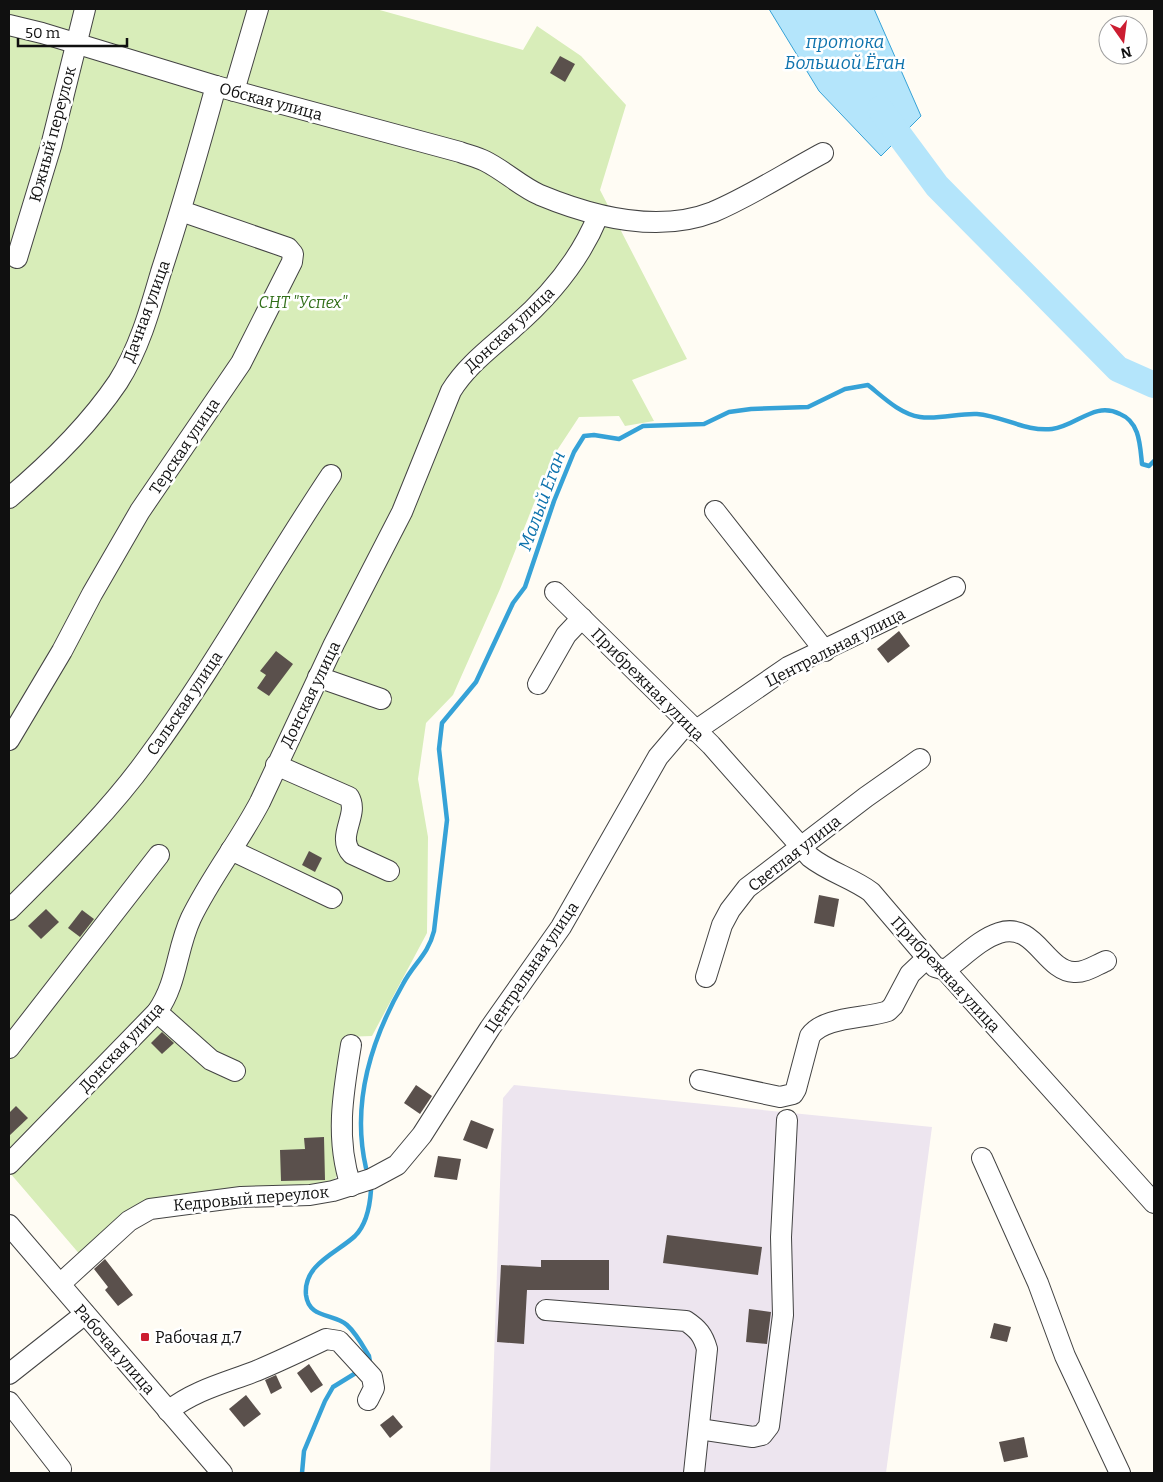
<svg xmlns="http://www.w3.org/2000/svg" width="1163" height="1482" viewBox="0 0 1163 1482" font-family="Bitter,serif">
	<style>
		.industrial { fill: #ede5ef }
		.green { fill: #d8edb9 }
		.water { fill: #b4e5fb; stroke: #36a2d7 }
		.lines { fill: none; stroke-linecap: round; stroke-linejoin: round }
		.stream { stroke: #36a2d7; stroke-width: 4.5 }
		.river { stroke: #b4e5fb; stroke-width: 26 }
		.building { fill: #5a504c }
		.minor-casing { stroke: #434343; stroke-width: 22 }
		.minor { stroke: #fff; stroke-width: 20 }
		.poi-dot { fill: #cc1d31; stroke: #fff; stroke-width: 2 }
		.labels { text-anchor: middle; stroke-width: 5; stroke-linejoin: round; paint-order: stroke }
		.street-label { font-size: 16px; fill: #101010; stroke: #fff }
		.park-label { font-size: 16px; font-style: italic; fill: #326f1a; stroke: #fff }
		.poi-label { font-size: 16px; fill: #101010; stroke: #fff; text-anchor: start }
		.water-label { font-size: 18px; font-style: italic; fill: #0f73ad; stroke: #fff }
	</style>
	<rect width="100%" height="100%" fill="#fffcf4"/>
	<!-- industrial -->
	<polygon class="industrial" points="514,1085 932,1127 886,1473 490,1473 503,1098"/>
	<!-- green -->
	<polygon class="green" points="9,9 376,9 523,50 537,26 581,56 626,105 600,190 687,359 632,380 654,421 625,426 619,416 579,417 552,458 500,589 453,695 426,723 418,779 428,837 427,933 372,1036 343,1037 334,1093 337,1176 328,1187 143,1203 82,1257 10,1173 9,1163"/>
	<!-- water -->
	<polygon class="water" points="769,9 874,9 921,116 881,156 819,91"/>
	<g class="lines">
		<!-- stream -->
		<g class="stream">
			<path d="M366 1168C351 1103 371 1040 403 984 414 963 428 955 434 931L447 820 439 749 442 723 476 682 513 603 525 587 554 501 574 452 584 436 594 435 619 439 643 426 704 424 729 412 751 409 808 407 845 389 868 385C883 397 900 414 920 417 938 420 959 413 977 414 1003 416 1026 432 1052 429 1077 426 1094 401 1120 414 1140 422 1140 446 1142 464L1149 466 1154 461"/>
			<path d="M370 1362 369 1356C363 1346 356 1333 347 1325 333 1313 309 1319 306 1295 303 1264 337 1253 355 1236 367 1224 370 1205 371 1190"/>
			<polyline points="302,1473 304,1451 325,1401 333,1387 359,1371"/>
		</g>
		<!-- river -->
		<polyline class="river" points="880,109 937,186 1118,369 1154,385"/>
	</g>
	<!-- building -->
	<g class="building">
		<polygon points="560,56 575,64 565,82 550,73"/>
		<polygon points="899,631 910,646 888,663 877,649"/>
		<polygon points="276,651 293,664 269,696 257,688 266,675 260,671"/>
		<polygon points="309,851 322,858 315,872 302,865"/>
		<polygon points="819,895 839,899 834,927 814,923"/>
		<polygon points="46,909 59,922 41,939 28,926"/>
		<polygon points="82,910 94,919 80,937 68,928"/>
		<polygon points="162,1032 174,1043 162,1054 151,1043"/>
		<polygon points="416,1085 432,1096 420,1114 404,1103"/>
		<polygon points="16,1106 28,1118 9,1136 9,1113"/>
		<polygon points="471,1120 494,1129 487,1149 463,1140"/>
		<polygon points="324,1137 325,1180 281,1181 280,1150 305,1149 304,1138"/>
		<polygon points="438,1156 461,1159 457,1180 434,1177"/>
		<polygon points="667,1235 762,1247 758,1275 663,1263"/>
		<polygon points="105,1259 133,1295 118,1306 105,1290 108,1287 94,1269"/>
		<polygon points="541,1260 609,1260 609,1290 527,1290 524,1344 497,1342 501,1265 541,1267"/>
		<polygon points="749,1309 771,1312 767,1344 746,1342"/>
		<polygon points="994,1323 1011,1327 1007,1342 990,1338"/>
		<polygon points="309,1364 323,1385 311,1393 297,1373"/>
		<polygon points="276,1375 282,1388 271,1394 265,1380"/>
		<polygon points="246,1395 261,1414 244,1427 229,1409"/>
		<polygon points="393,1415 403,1427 390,1438 380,1425"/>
		<polygon points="1024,1437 1028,1457 1004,1462 999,1442"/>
	</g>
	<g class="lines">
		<defs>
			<g id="minor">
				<path d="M9 25 42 33 216 86 460 152C468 155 477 157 485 161 505 171 520 186 540 195 593 217 657 234 713 212 751 196 787 172 823 153"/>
				<polyline points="234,91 258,9"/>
				<polyline points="17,258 51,146 85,9"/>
				<path d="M9 498C48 465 89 425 118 382 139 349 150 310 161 272 181 211 199 148 216 86"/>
				<polyline points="715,511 825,651"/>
				<path d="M555 592 711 745 810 857C829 872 852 878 871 892L935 967 945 970 1154 1203"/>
				<polyline points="318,677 381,699"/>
				<polyline points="538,684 566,635 582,618"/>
				<polyline points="695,731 788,667 955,587"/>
				<polyline points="9,740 62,651 92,594 140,511 241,363 292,262 293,254 288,248 181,211"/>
				<path d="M276 765 349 797C360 815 335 836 352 854L389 871"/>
				<polyline points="231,850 332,898"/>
				<path d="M9 910C57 862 107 814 147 759 214 668 268 569 331 475"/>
				<path d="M945 970C962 958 980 939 999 933 1035 921 1045 971 1074 972 1085 973 1096 965 1106 961"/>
				<polyline points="706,977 722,925 730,910 747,888 866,797 920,759"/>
				<polyline points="157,1012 211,1060 235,1071"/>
				<polyline points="9,1048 159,855"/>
				<path d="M700 1080 780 1097 793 1094 796 1089 810 1036C824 1016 866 1019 888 1011L893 1006 910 974 927 958"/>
				<polyline points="982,1158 1038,1283 1065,1356 1120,1473"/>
				<path d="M9 1164 157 1012C178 982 176 950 191 918 211 877 239 842 260 802L334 644 402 512 451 391C467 365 491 348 513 328 550 296 580 260 598 216"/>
				<path d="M351 1186C335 1139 343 1093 351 1045"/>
				<polyline points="9,1225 222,1473"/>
				<polyline points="60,1284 129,1221 150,1209 241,1197 310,1195 333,1191 371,1179 397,1165 422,1135 490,1028 561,927 658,757 687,723"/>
				<path d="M546 1310 686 1321C698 1329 703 1335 707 1349L694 1473"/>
				<polyline points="9,1374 85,1314"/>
				<polyline points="9,1402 61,1469 60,1473"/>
				<path d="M168 1411C195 1390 225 1383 256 1371 280 1361 303 1350 326 1339L339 1341 372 1377 374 1388 368 1400"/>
				<polyline points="699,1429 753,1437 762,1435 769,1426 783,1315 781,1237 787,1120"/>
			</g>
		</defs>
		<!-- minor casing -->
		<use href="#minor" class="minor-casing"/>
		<!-- minor -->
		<use href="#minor" class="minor"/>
	</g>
	<!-- markers -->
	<rect class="poi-dot" x="140" y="1332" width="10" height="10" rx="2.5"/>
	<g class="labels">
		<!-- street labels -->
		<g class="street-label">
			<text transform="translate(271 101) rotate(15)" y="6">Обская улица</text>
			<text transform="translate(52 134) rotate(-75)" y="6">Южный переулок</text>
			<text transform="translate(146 311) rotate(-70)" y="6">Дачная улица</text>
			<text transform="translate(509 329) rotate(-43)" y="6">Донская улица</text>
			<text transform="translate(184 446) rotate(-56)" y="6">Терская улица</text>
			<text transform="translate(835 647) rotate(-27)" y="6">Центральная улица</text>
			<text transform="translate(648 684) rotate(45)" y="6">Прибрежная улица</text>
			<text transform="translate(310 694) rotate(-64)" y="6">Донская улица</text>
			<text transform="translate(184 703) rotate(-56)" y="6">Сальская улица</text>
			<text transform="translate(794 853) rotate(-38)" y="6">Светлая улица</text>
			<text transform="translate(531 967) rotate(-56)" y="6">Центральная улица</text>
			<text transform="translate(946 974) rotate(47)" y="6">Прибрежная улица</text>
			<text transform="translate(121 1047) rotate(-47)" y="6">Донская улица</text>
			<text transform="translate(251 1198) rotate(-5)" y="6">Кедровый переулок</text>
			<text transform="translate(115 1349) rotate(49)" y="6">Рабочая улица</text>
		</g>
		<!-- park labels -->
		<g class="park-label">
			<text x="303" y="308">СНТ "Успех"</text>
		</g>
		<!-- poi labels -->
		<g class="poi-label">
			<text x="155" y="1343">Рабочая д.7</text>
		</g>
		<!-- water labels -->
		<g class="water-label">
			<text x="845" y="48">протока<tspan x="845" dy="21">Большой Ёган</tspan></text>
			<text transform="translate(542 501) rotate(-70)" y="6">Малый Еган</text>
		</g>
	</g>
	<!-- border -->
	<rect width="1163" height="1482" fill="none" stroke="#101010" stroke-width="20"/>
	<!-- north arrow -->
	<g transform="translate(1123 40) rotate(166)"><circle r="24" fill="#ffffff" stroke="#9f9f9f"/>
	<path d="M0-4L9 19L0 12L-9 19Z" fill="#cc1d31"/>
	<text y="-8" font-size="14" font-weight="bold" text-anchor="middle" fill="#101010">N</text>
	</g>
	<!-- scale -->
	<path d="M18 38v8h109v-8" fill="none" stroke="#101010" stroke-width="2.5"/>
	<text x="25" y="38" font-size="15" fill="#101010" stroke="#ffffff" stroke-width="4" paint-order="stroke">50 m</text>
</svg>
